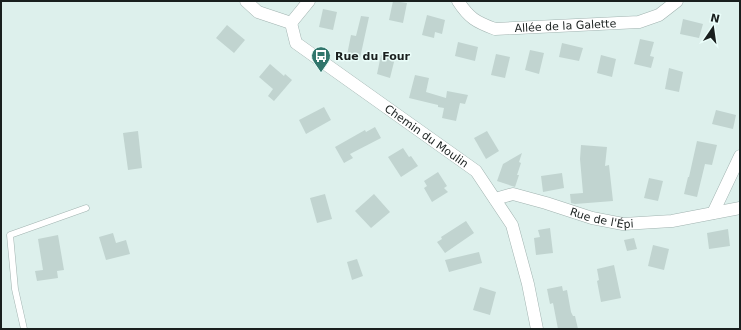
<svg xmlns="http://www.w3.org/2000/svg" width="741" height="330" viewBox="0 0 741 330" font-family="'DejaVu Sans',sans-serif">
	<style>
		.building { fill: #c1d4d0 }
		.lines { fill: none; stroke-linecap: round; stroke-linejoin: round }
		.lane-casing { stroke: #a1b3b0; stroke-width: 7 }
		.street-casing { stroke: #a1b3b0; stroke-width: 13 }
		.lane { stroke: #fff; stroke-width: 6 }
		.street { stroke: #fff; stroke-width: 12 }
		.labels { text-anchor: middle; stroke-width: 3; stroke-linejoin: round; paint-order: stroke }
		.street-label { font-size: 11px; fill: #191f1e; stroke: #eafdf9 }
		.poi-label { font-size: 11px; font-weight: bold; fill: #191f1e; stroke: #eafdf9; text-anchor: start }
	</style>
	<rect width="100%" height="100%" fill="#ddf0ec"/>
	<!-- building -->
	<g class="building">
		<polygon points="393,1 407,3 403,23 389,20"/>
		<polygon points="323,9 337,12 333,30 319,27"/>
		<polygon points="427,15 445,20 442,34 435,32 434,38 422,35"/>
		<polygon points="361,16 369,17 360,58 347,55 351,35 356,36"/>
		<polygon points="683,19 703,24 699,38 680,34"/>
		<polygon points="227,25 245,40 234,53 216,38"/>
		<polygon points="640,39 654,42 650,56 654,57 651,68 634,64"/>
		<polygon points="458,42 478,47 475,61 455,56"/>
		<polygon points="562,43 583,48 579,61 559,57"/>
		<polygon points="530,50 544,53 539,74 525,70"/>
		<polygon points="496,54 510,57 505,78 491,75"/>
		<polygon points="381,55 395,58 390,78 377,74"/>
		<polygon points="601,55 616,59 612,77 597,73"/>
		<polygon points="270,64 284,76 285,74 292,80 274,101 268,96 273,89 259,77"/>
		<polygon points="669,68 683,72 679,92 665,89"/>
		<polygon points="415,75 429,78 426,92 446,98 447,91 468,95 465,104 460,103 456,121 442,118 444,108 438,107 438,105 409,98"/>
		<polygon points="324,107 331,120 306,134 299,120"/>
		<polygon points="716,110 736,115 733,129 712,124"/>
		<polygon points="375,127 381,138 350,154 353,158 344,163 335,147 365,130 366,132"/>
		<polygon points="138,131 142,168 128,170 123,133"/>
		<polygon points="487,131 499,151 486,159 474,138"/>
		<polygon points="697,141 717,145 712,165 705,164 697,197 684,194 688,177 689,177"/>
		<polygon points="581,145 607,147 605,166 609,165 613,201 575,204 571,203 570,194 583,193 580,159"/>
		<polygon points="403,148 409,157 411,156 418,166 401,177 388,157"/>
		<polygon points="522,153 519,162 521,163 517,175 519,175 515,187 497,181 503,164"/>
		<polygon points="438,172 447,186 444,188 448,192 432,202 424,188 427,186 424,181"/>
		<polygon points="562,173 564,188 543,192 541,176"/>
		<polygon points="649,178 663,181 658,201 644,198"/>
		<polygon points="325,194 332,219 317,223 310,198"/>
		<polygon points="374,194 390,212 371,228 355,211"/>
		<polygon points="466,221 474,233 445,253 437,242 442,239 441,237"/>
		<polygon points="550,228 553,253 536,255 534,238 540,237 538,230"/>
		<polygon points="728,229 730,246 709,249 707,233"/>
		<polygon points="113,233 116,243 126,240 130,254 106,260 99,237"/>
		<polygon points="58,235 64,270 57,271 58,278 37,281 35,271 43,270 38,239"/>
		<polygon points="634,238 637,249 627,251 624,240"/>
		<polygon points="653,245 669,249 664,270 648,266"/>
		<polygon points="479,252 482,263 449,272 445,260"/>
		<polygon points="357,259 363,276 352,280 347,262"/>
		<polygon points="614,265 621,298 601,302 597,281 599,280 597,269"/>
		<polygon points="562,286 563,291 567,290 571,312 573,316 575,316 578,329 558,329 553,303 550,304 547,289"/>
		<polygon points="480,287 496,292 490,315 473,310"/>
	</g>
	<g class="lines">
		<defs>
			<polyline id="lane" points="24,329 15,289 10,235 86,208"/>
			<g id="street">
				<polyline points="246,1 258,12 291,23"/>
				<path id="s1" d="M458 1C469 18 476 22 495 29L639 22 659 15 677 1"/>
				<path id="s2" d="M291 23 296 43 476 171 512 225 528 284 537 329"/>
				<polyline points="291,23 309,1"/>
				<path id="s3" d="M495 199 513 194 546 203 592 218 623 224 672 221 740 208"/>
				<polyline points="713,213 740,156"/>
			</g>
		</defs>
		<!-- lane casing -->
		<use href="#lane" class="lane-casing"/>
		<!-- street casing -->
		<use href="#street" class="street-casing"/>
		<!-- lane -->
		<use href="#lane" class="lane"/>
		<!-- street -->
		<use href="#street" class="street"/>
	</g>
	<!-- icons -->
	<defs>
		<symbol id="bus-pin" viewBox="-11 -11 22 30"><path d="M0 17L-7.5 6A9.5 9.5 0 1 1 7.5 6Z" fill="#31766c" stroke="#eafdf9"/><path d="M-5-6H5V4H4V6H2V4H-2V6H-4V4H-5ZM-3.5-4V0h7V-4ZM-3.5 1.2v1.5H-2V1.2ZM2 1.2v1.5H3.5V1.2Z" fill="#fff"/></symbol>
	</defs>
	<g fill-rule="evenodd">
		<use href="#bus-pin" x="310" y="45" width="22" height="30"/>
	</g>
	<g class="labels">
		<!-- street labels -->
		<g class="street-label">
			<text dy="4" stroke="none"><textPath href="#s1" startOffset="118">Allée de la Galette</textPath></text>
			<text dy="4" stroke="none"><textPath href="#s2" startOffset="181">Chemin du Moulin</textPath></text>
			<text dy="4" stroke="none"><textPath href="#s3" startOffset="111">Rue de l'Épi</textPath></text>
		</g>
		<!-- poi labels -->
		<g class="poi-label">
			<text x="335" y="60">Rue du Four</text>
		</g>
	</g>
	<!-- border -->
	<rect width="741" height="330" fill="none" stroke="#191f1e" stroke-width="4"/>
	<!-- north arrow -->
	<g transform="translate(713 28) rotate(13)" stroke="#eafdf9" stroke-width="3" paint-order="stroke">
	<path d="M0-3L7 15L0 10L-7 15Z" fill="#191f1e"/>
	<text y="-6" font-size="11" font-weight="bold" text-anchor="middle" fill="#191f1e">N</text>
	</g>
</svg>
